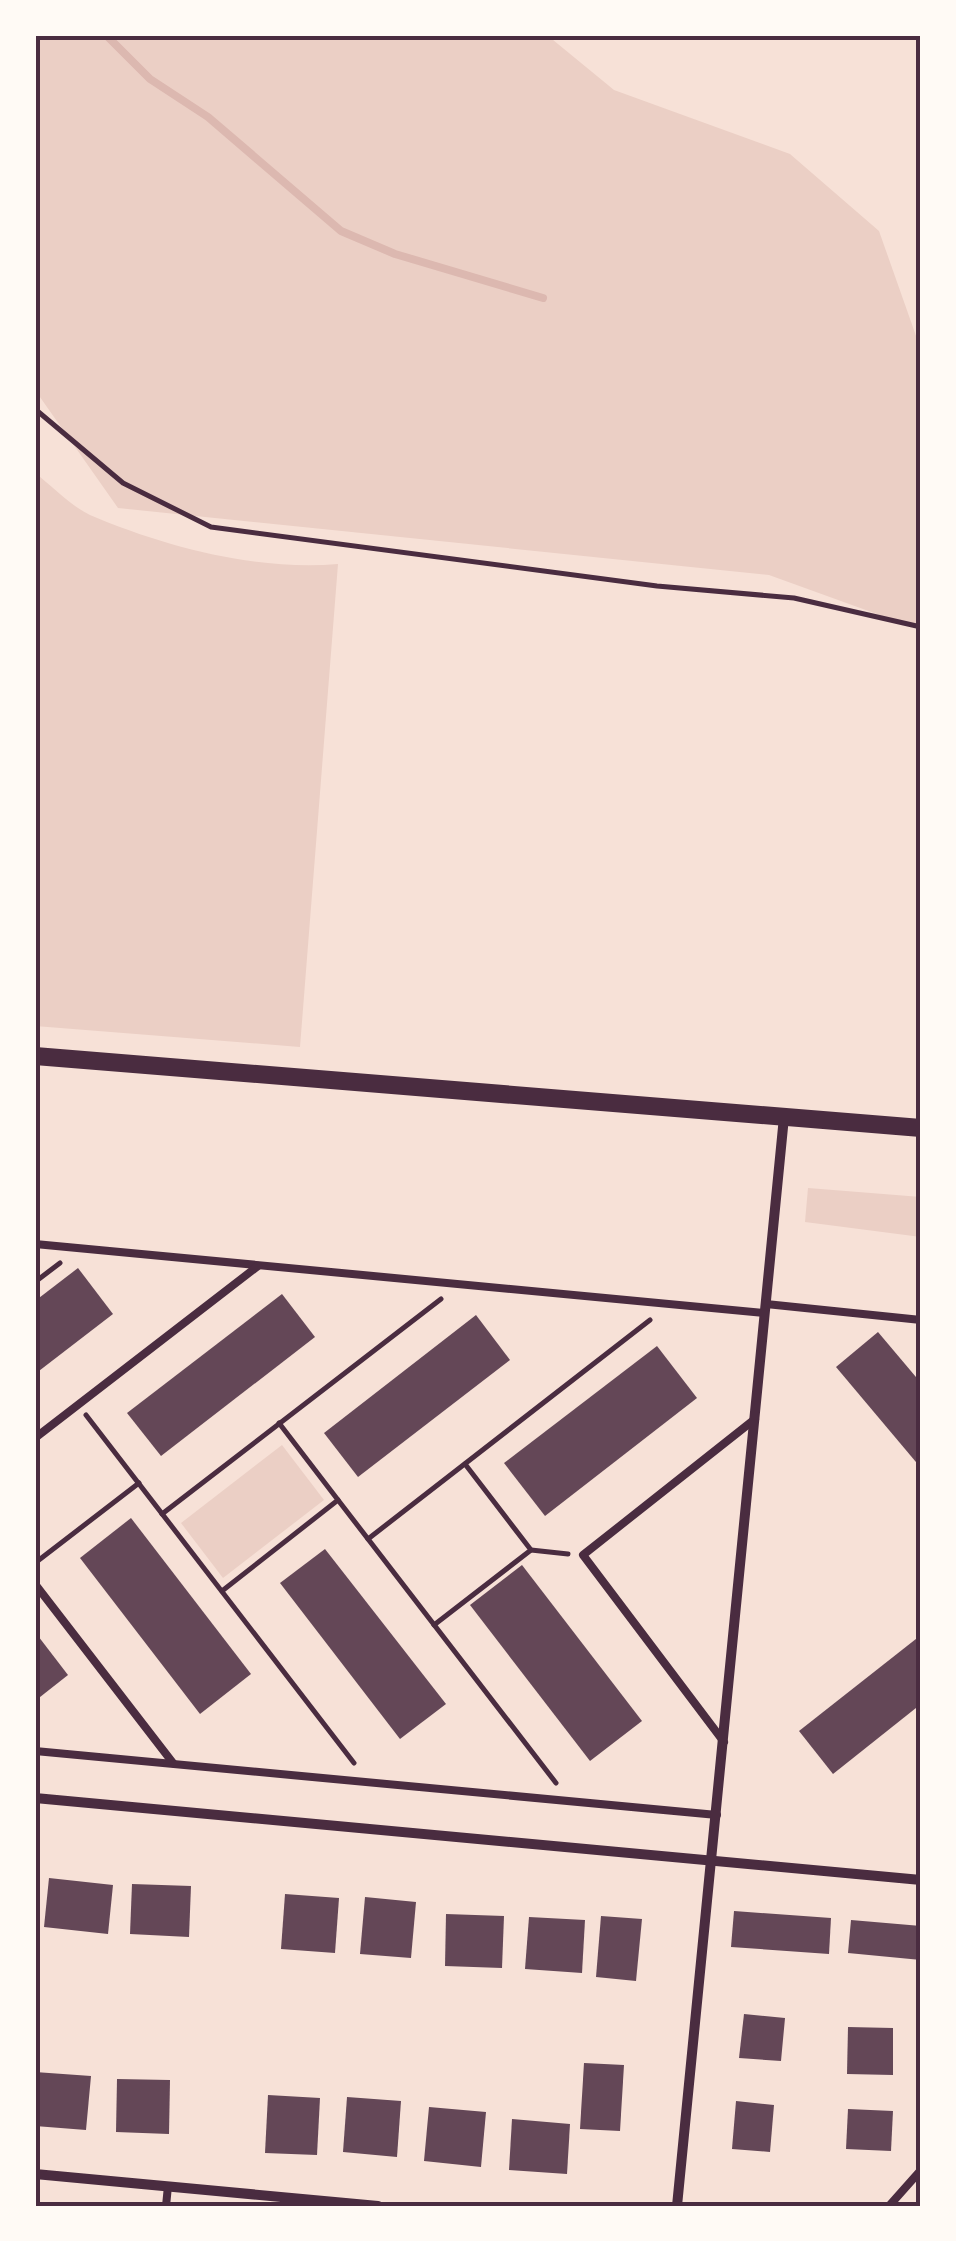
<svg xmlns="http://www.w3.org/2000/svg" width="956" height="2241" viewBox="0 0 956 2241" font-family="'IBM Plex Serif',serif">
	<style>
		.green { fill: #ebcfc5 }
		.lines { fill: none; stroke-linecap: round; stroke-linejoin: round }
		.stream { stroke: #dcb8b0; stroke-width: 8 }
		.building { fill: #644757 }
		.path { stroke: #4a2c40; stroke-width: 5 }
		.service { stroke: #4a2c40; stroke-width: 8 }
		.minor { stroke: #4a2c40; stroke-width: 10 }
		.tertiary { stroke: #4a2c40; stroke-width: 18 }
		.neatline { fill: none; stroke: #4a2c40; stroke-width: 4 }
	</style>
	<rect width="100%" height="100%" fill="#f7e1d7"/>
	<!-- green -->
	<g class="green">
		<polygon points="35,35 547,35 614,90 790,154 879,231 921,350 921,630 769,575 118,508 35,390"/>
		<path d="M35 473C52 486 71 506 90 515 165 547 257 571 338 564L300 1047 35 1026Z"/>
		<polygon points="808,1188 921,1197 921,1237 805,1222"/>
		<polygon points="282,1445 324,1500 223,1578 181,1523"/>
	</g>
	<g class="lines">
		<!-- stream -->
		<polyline class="stream" points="106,35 150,79 208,117 341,231 395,254 543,298"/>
	</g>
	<!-- building -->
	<g class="building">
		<polygon points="78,1268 113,1314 35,1374 35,1301"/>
		<polygon points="282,1294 315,1337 161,1456 127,1413"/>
		<polygon points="476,1315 510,1360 358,1477 324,1433"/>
		<polygon points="878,1332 921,1383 921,1468 836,1367"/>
		<polygon points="657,1346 697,1398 545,1516 504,1463"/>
		<polygon points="131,1518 251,1674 200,1714 80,1558"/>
		<polygon points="325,1549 446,1704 400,1739 280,1583"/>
		<polygon points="522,1565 642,1721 590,1761 470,1605"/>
		<polygon points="35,1632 68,1675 35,1701"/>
		<polygon points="921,1635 921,1704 833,1774 799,1731"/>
		<polygon points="49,1878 113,1885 108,1934 44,1927"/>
		<polygon points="132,1884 191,1886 189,1937 130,1934"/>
		<polygon points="285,1894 339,1898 335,1953 281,1949"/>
		<polygon points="365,1897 416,1902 411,1958 360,1954"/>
		<polygon points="734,1911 831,1918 829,1954 731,1947"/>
		<polygon points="446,1914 504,1916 502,1968 445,1966"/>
		<polygon points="601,1916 642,1919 636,1981 596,1977"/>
		<polygon points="529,1917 585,1920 582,1973 525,1969"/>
		<polygon points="851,1920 921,1926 921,1960 848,1953"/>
		<polygon points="744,2014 785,2018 781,2061 739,2058"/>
		<polygon points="848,2027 893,2028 893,2075 847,2074"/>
		<polygon points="584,2063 624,2065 620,2131 580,2129"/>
		<polygon points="35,2072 91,2076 86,2130 35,2126"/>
		<polygon points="117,2079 170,2080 169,2134 116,2132"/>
		<polygon points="268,2095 320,2098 317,2155 265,2153"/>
		<polygon points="347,2097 401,2101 397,2157 343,2152"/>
		<polygon points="736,2101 774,2105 770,2152 732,2149"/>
		<polygon points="429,2107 486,2112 481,2167 424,2161"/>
		<polygon points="848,2109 893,2111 891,2151 846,2149"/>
		<polygon points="512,2119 570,2124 567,2174 509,2170"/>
	</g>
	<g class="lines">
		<!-- path -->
		<g class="path">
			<polyline points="35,409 123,483 211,527 657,586 794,598 921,627"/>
			<polyline points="35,1282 60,1263"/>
			<polyline points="86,1415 354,1763"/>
			<polyline points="338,1500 556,1783"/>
			<polyline points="162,1514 441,1299"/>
			<polyline points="368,1539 650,1320"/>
			<polyline points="531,1550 568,1554"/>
			<polyline points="35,1563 139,1483"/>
			<polyline points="222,1591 338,1500 279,1423"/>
			<polyline points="434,1625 531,1550 465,1464"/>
		</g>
		<!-- service -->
		<g class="service">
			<polyline points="35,1244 765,1313"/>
			<polyline points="766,1304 921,1320"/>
			<polyline points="35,1438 258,1266"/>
			<polyline points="35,1584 173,1763"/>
			<polyline points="724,1742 583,1555 755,1419"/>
			<polyline points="35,1751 717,1815"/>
			<polyline points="166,2206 168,2186"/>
			<polyline points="889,2206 921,2170"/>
		</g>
		<!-- minor -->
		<g class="minor">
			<polyline points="35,1798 921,1880"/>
			<polyline points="35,2174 378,2206"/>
			<polyline points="677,2206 784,1117"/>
		</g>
		<!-- tertiary -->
		<polyline class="tertiary" points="35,1056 921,1128"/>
	</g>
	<!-- border -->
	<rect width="956" height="2241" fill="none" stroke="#fffaf5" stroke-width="75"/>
	<rect x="38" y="38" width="880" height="2166" class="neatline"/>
</svg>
